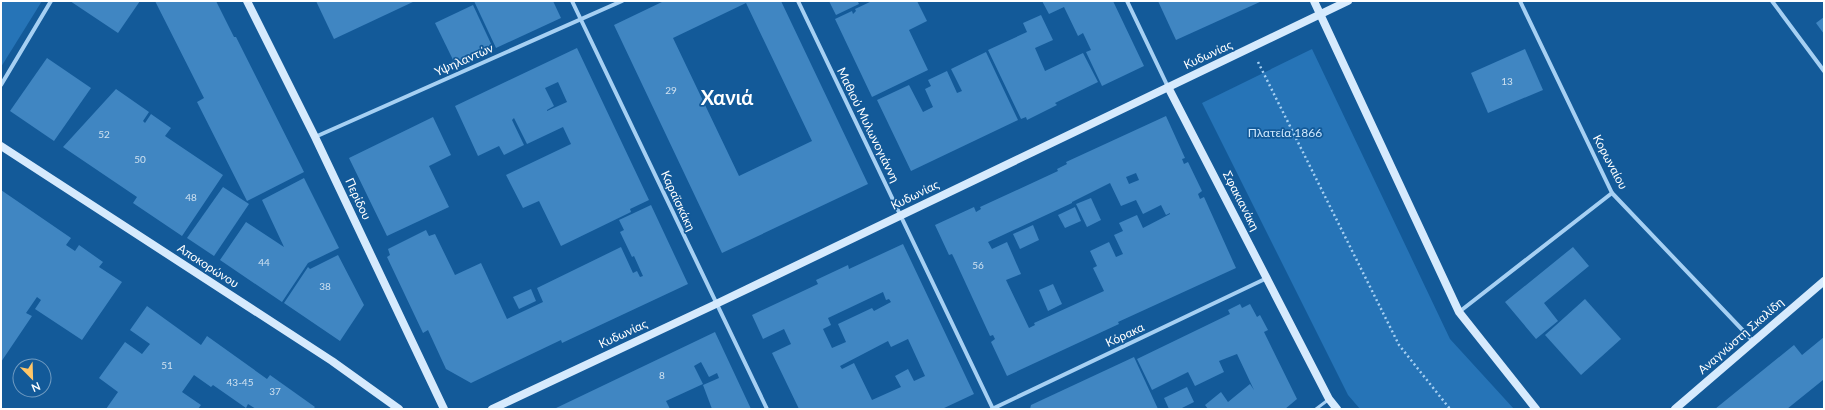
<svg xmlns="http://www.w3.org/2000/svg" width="1825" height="410" viewBox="0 0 1825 410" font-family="Lato,sans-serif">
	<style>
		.green { fill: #2674b7 }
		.building { fill: #4086c2; fill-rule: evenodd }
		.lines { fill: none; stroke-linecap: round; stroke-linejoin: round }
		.path { stroke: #a6d0f3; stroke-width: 2.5; stroke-dasharray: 2 3; stroke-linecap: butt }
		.lane { stroke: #a6d0f3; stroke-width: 3 }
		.street { stroke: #a6d0f3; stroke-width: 4 }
		.secondary { stroke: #d6eafd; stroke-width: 8 }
		.labels { text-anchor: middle; stroke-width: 3.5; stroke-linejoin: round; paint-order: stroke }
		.number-label { font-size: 10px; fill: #cfe1f0 }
		.street-label { font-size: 12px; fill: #fff; stroke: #135a99 }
		.park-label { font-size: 12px; fill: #cee8fd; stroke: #135a99 }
		.town-label { font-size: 20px; font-weight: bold; fill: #fff; stroke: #135a99 }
	</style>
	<rect width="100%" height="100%" fill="#135a99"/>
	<!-- green -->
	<g class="green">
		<polygon points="1,1 42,1 1,67"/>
		<polygon points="1312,49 1450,339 1514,409 1360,409 1348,395 1202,103"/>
	</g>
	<!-- building -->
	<g class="building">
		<polygon points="70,1 140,1 118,33"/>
		<polygon points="155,1 216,1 234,37 236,37 304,172 247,201 197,102 204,98"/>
		<polygon points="316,1 415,1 334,39"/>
		<polygon points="474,1 553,1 561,18 496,48"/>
		<path d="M664 1H781L868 184 722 253 614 25ZM746 3 812 141 739 176 673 38Z"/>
		<polygon points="829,1 860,1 858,2 859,4 836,15"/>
		<polygon points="872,1 917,1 927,21 909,30 928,70 872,97 835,19 852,11 853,14 856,11 855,9"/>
		<polygon points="1042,1 1113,1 1144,66 1102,86 1086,52 1091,50 1083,33 1078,36 1064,7 1049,14"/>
		<polygon points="1158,1 1262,1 1176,40"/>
		<polygon points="473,5 493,48 456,66 435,23"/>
		<polygon points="1041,15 1053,40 1035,48 1045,71 1083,53 1098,82 1055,103 1057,105 1027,120 1026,117 1021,119 988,50 1027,32 1023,23"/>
		<polygon points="1824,17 1824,34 1816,23"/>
		<path d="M577 48 649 200 630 209 631 212 561 246 539 201 523 208 506 175 571 144 563 127 527 144 514 118 512 120 524 145 504 155 499 146 478 156 455 106ZM558 82 567 102 547 111V110L554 106 545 88Z"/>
		<polygon points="1525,49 1543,90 1488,113 1471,73"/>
		<polygon points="986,52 1018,120 911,171 877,100 909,85 923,112 933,107 925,89 931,86 928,80 947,71 957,93 962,91 951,69"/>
		<polygon points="47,58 91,88 54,141 10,111"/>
		<polygon points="116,89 149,112 143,121 145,123 151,114 171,128 165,136 223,175 182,236 133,203 137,197 63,147"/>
		<path d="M1166 116 1185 158 1182 159 1184 164 1188 162 1202 191 1198 194 1200 199 1204 197 1236 268 1118 322 1119 324 1007 376 991 342 995 339 993 335 990 336 954 258 952 254 949 255 935 225 974 207 976 212 981 209 980 207 1058 171 1057 169 1067 164 1066 162ZM1136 173 1139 180 1129 184 1126 177ZM1110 183 1121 206 1136 200 1143 214 1161 205 1166 215 1170 213V214L1143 228 1137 215 1119 223 1123 231 1114 235 1123 254 1116 257 1109 242 1090 251 1097 266 1093 268 1104 291 1034 323 1035 325 1029 328 1006 280 1021 274 1007 242 992 249 988 242 1072 203V202Z"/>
		<polygon points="433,117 451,155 429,166 449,207 387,236 349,158"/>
		<polygon points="304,178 339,248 308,263 282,302 220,260 246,222 284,247 262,200"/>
		<polygon points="223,187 249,204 214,256 187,238"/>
		<polygon points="1,190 71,238 66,245 75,251 79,245 103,262 99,267 122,282 82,340 35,309 41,300 37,297 26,313 32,316 1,362"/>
		<polygon points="1091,198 1101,220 1087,227 1076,204"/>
		<polygon points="651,205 688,284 562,343 561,340 471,383 446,369 428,330 423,333 387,257 390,255 388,249 426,230 429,236 435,234 455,275 481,263 507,319 543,302 537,288 621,247 633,273 637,271 640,277 643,276 634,256 632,257 620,232 624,230 619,220"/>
		<polygon points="1075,207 1081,221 1065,228 1058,215"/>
		<polygon points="1033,225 1039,240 1020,249 1013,234"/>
		<path d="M903 244 974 394 942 409H799L772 353 791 344 784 329 763 339 752 315 818 284 816 280 848 265 849 269ZM883 292 886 300 889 299 891 302 874 311 872 308 838 324 846 342 832 348 823 329 831 325 828 318ZM908 339 925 376 914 381 908 369 895 376 901 387 872 400 854 363 842 369 840 366 888 341 891 347Z"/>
		<polygon points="1573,247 1589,266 1544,303 1558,321 1536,339 1505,302"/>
		<polygon points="338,255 364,305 340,341 284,303 308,267 310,269"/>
		<polygon points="1053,284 1062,304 1048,311 1039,290"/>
		<polygon points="531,289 536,301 519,309 513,297"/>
		<polygon points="1585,299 1621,339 1581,375 1545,335"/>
		<polygon points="1240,304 1242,308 1250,304 1257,317 1260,315 1268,330 1264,332 1297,399 1285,409 1208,409 1205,405 1221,392 1228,402 1250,384 1254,390 1237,354 1219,361 1224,372 1195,386 1188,372 1152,390 1137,359 1230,314 1228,310"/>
		<polygon points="147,306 201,345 207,336 267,379 270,375 315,407 313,409 256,409 248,404 246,408 213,385 211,387 194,375 182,392 201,405 198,409 106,409 118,392 99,378 125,342 142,354 150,344 130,330"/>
		<polygon points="715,332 751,409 712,409 703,385 719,378 717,373 709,377 701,362 694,366 703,384 666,401 670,409 554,409"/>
		<polygon points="1824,337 1824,381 1823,380 1787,409 1715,409 1794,345 1802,355"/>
		<polygon points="1134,357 1158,409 1030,409 1031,405"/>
		<polygon points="1187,387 1194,402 1180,409 1169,409 1164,398"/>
	</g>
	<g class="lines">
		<!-- path -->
		<polyline class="path" points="1258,62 1399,345 1450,409"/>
		<!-- lane -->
		<polyline class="lane" points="1316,409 1328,400"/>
		<!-- street -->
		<g class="street">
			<polyline points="572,1 767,409"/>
			<polyline points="798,1 993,409"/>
			<polyline points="1127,1 1168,87"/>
			<polyline points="1520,1 1612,193 1753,341"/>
			<polyline points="1772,1 1824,71"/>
			<polyline points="1,85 51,1"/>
			<polyline points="315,137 622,1"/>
			<polyline points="1459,312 1612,193"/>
			<polyline points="992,409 1267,278"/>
		</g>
		<!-- secondary -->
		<g class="secondary">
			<polyline points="247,1 315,137 444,409"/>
			<polyline points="1314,1 1459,312 1536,409"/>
			<polyline points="1168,87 1329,399 1337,409"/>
			<polyline points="1,146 332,361 399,409"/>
			<polyline points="492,409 716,304 1348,1"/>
			<polyline points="1675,409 1824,281"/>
		</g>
	</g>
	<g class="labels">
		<!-- number labels -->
		<g class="number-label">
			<text x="1507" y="85">13</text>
			<text x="671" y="94">29</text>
			<text x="104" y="138">52</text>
			<text x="140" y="163">50</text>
			<text x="191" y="201">48</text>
			<text x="264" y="266">44</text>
			<text x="978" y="269">56</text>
			<text x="325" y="290">38</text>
			<text x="167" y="369">51</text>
			<text x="662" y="379">8</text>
			<text x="240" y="386">43-45</text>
			<text x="275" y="395">37</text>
		</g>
		<!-- street labels -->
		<g class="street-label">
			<text transform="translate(1208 55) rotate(-25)" y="4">Κυδωνίας</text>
			<text transform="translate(464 60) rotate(-24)" y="4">Υψηλαντών</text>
			<text transform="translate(868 125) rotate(64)" y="4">Μαθιού Μυλωνογιάννη</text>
			<text transform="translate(1610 162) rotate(62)" y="4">Κορωναίου</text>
			<text transform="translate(915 195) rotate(-26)" y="4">Κυδωνίας</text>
			<text transform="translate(358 199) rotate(65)" y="4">Περίδου</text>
			<text transform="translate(678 201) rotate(65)" y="4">Καραϊσκάκη</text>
			<text transform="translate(1241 201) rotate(63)" y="4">Σφακιανάκη</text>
			<text transform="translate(208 266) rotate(33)" y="4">Αποκορώνου</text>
			<text transform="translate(623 334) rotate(-25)" y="4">Κυδωνίας</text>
			<text transform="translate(1125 335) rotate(-25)" y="4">Κόρακα</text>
			<text transform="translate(1741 336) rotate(-41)" y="4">Αναγνώστη Σκαλίδη</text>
		</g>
		<!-- park labels -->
		<g class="park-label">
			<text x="1285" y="137">Πλατεία 1866</text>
		</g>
		<!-- town labels -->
		<g class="town-label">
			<text x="727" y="105">Χανιά</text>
		</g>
	</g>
	<!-- border -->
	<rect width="1825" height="410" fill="none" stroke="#ffffff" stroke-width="4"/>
	<!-- north arrow -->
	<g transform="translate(32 378) rotate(157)"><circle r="19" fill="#135a99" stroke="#719cc2"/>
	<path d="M0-3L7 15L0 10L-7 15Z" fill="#ffc668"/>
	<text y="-6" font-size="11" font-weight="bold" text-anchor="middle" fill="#ffffff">N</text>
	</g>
</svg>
